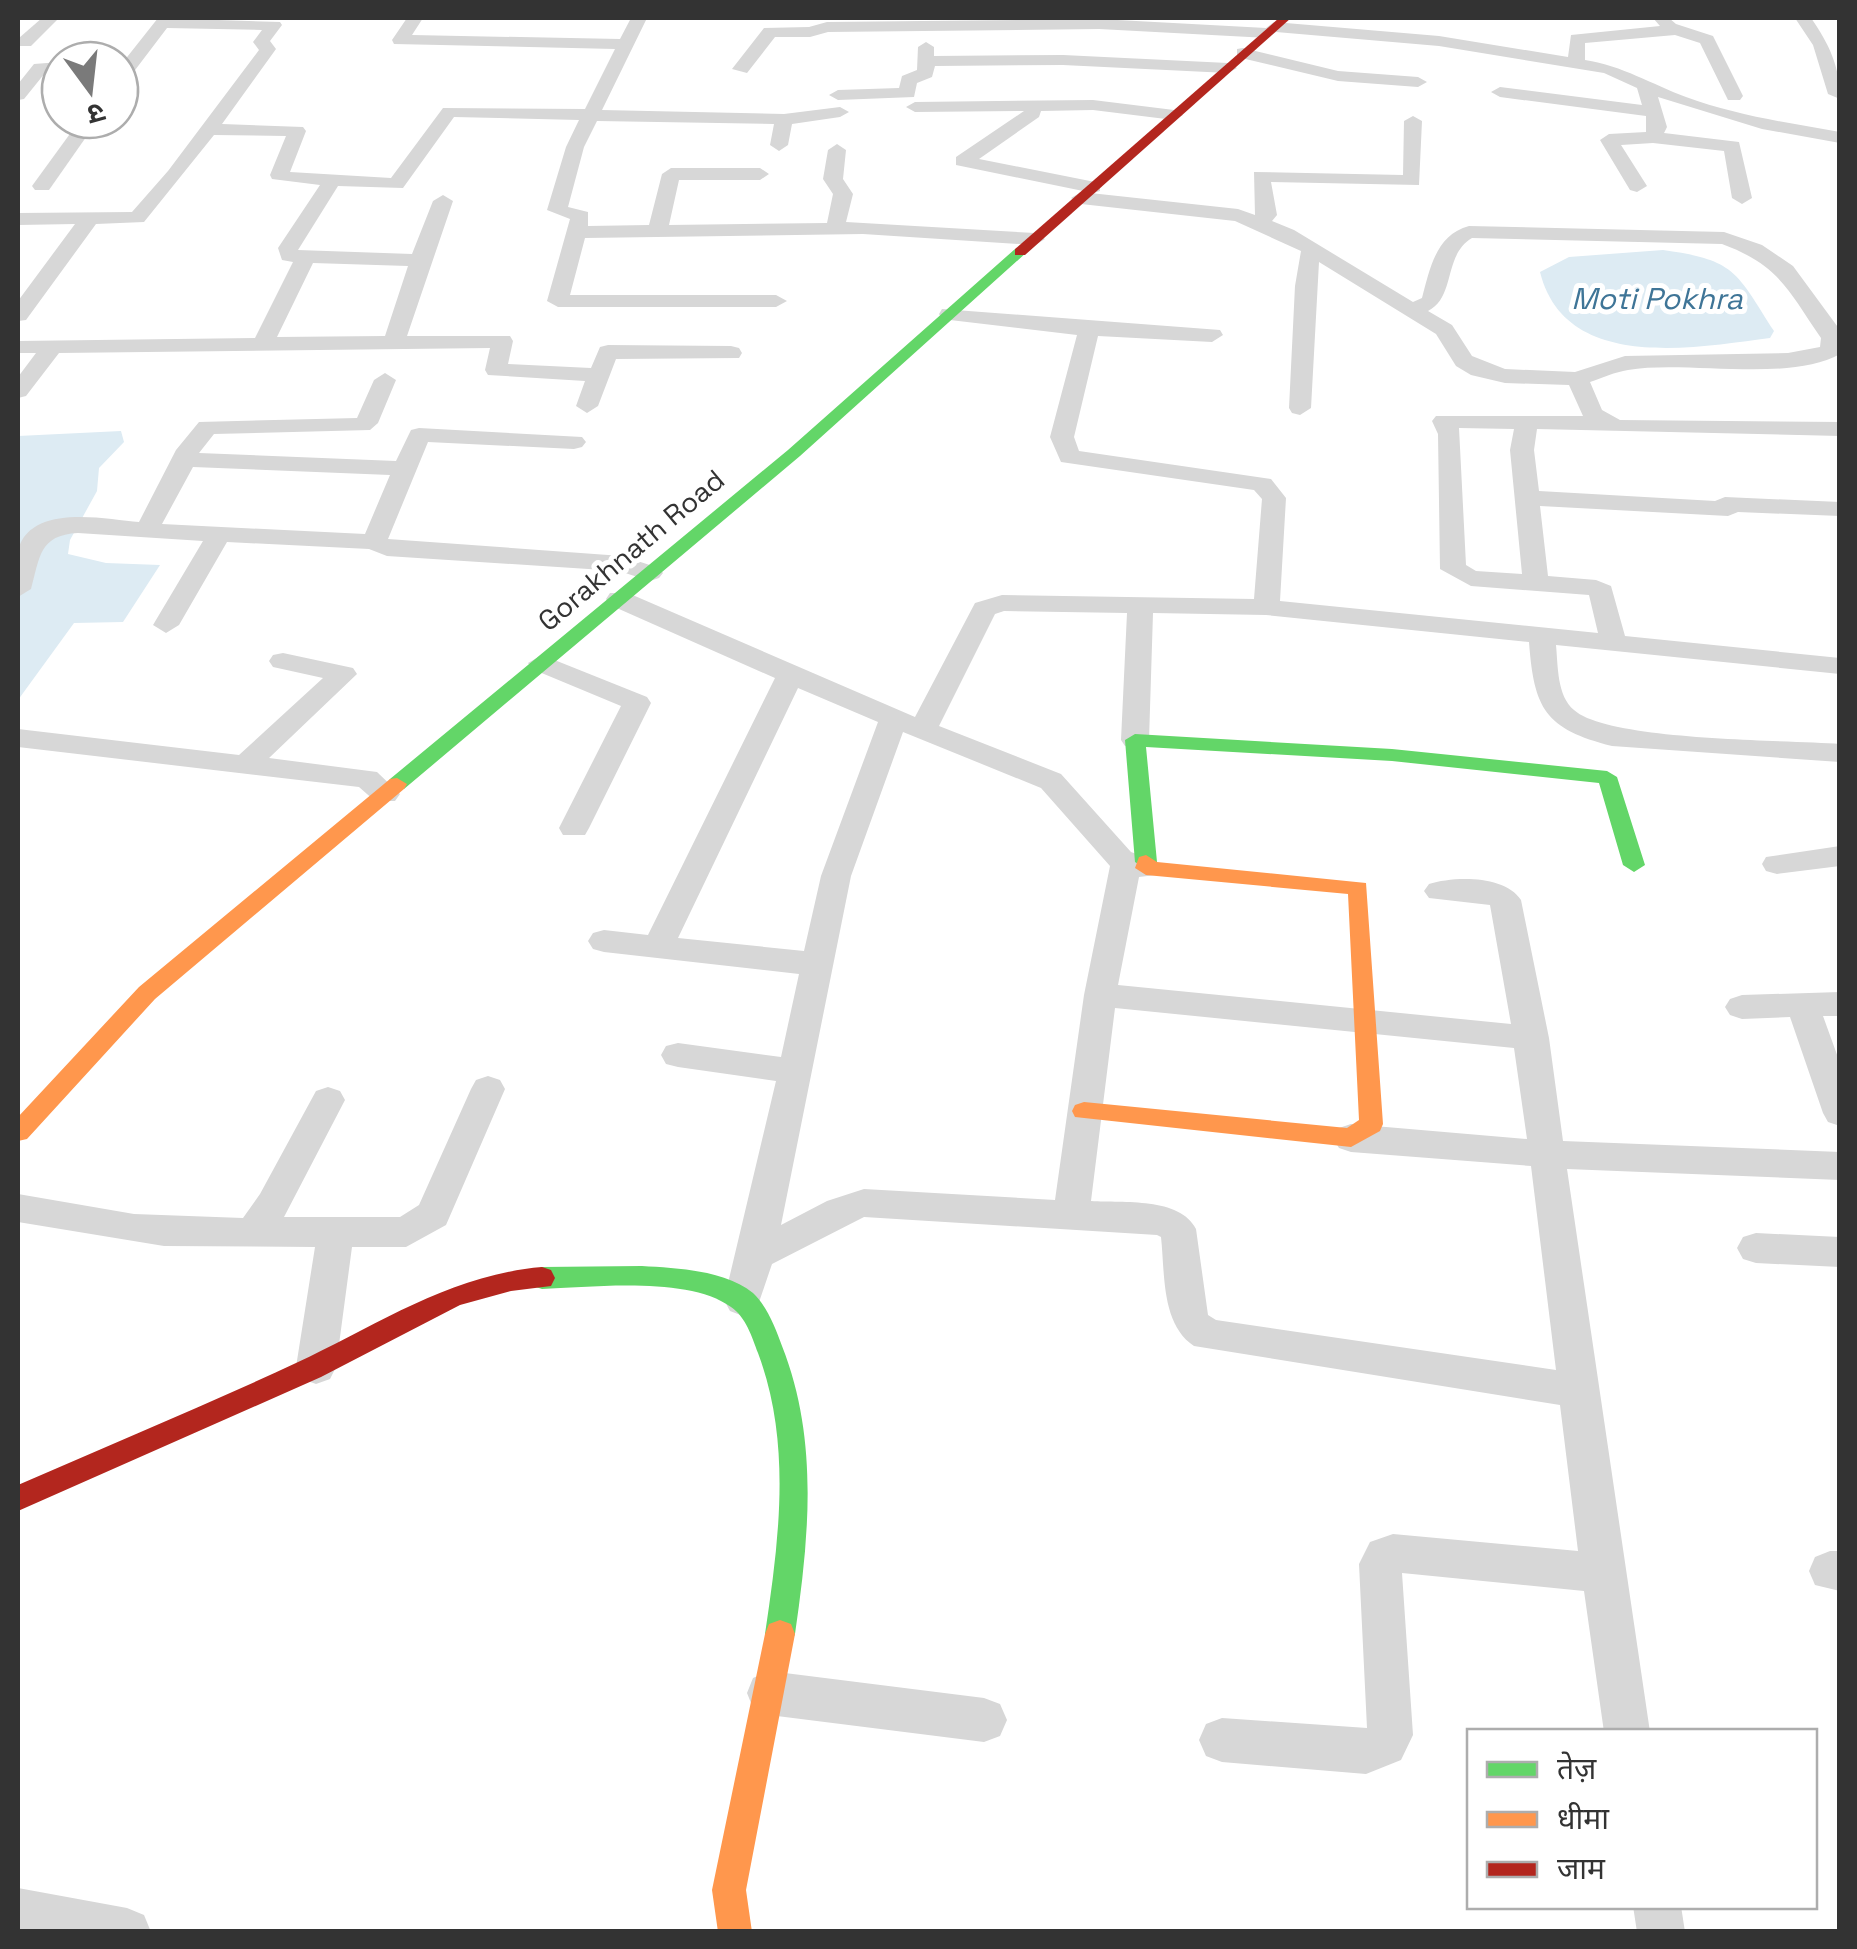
<svg xmlns="http://www.w3.org/2000/svg" width="1857" height="1949" viewBox="0 0 1857 1949" font-family="'Space Grotesk','Noto Sans Devanagari',sans-serif">
	<style>
		.water { fill: #ddebf3 }
		.lines { fill: none; stroke-linecap: round; stroke-linejoin: round }
		.street { fill: #d7d7d7; fill-rule: evenodd }
		.fast { fill: #63d668; fill-rule: evenodd }
		.slow { fill: #ff974d; fill-rule: evenodd }
		.jam { fill: #b3261e; fill-rule: evenodd }
		.labels { text-anchor: middle; stroke-width: 10; stroke-linejoin: round; paint-order: stroke }
		.far-street-label { font-size: 28px; fill: #333; stroke: #fff }
		.far-water-label { font-size: 30px; font-style: italic; fill: #3f7597; stroke: #fff }
	</style>
	<rect width="100%" height="100%" fill="#fff"/>
	<!-- water -->
	<g class="water">
		<path d="M1663 250C1736 260 1736 272 1774 331L1770 338C1693 348 1565 372 1540 272L1569 257Z"/>
		<polygon points="121,431 124,442 99,468 97,491 70,540 68,554 106,563 160,565 123,622 74,623 18,700 18,436"/>
	</g>
	<g class="lines">
		<!-- street -->
		<g class="street">
			<polygon points="42,18 59,18 31,46 19,46 19,38"/>
			<path d="M158 18 280 22 282 25 270 41 276 49 222 124 303 127 306 131 290 172 391 178 443 108 585 109 615 49 394 44 392 40 407 18H423L412 35 620 39 631 18H647L602 110 784 114 840 107 849 112 840 117 792 124 788 145 779 151 770 145 774 124 597 121 584 147 568 207 588 212V226L649 225 662 174 671 168H760L769 174 760 180H679L669 225 827 223 833 194 823 179 828 150 837 144 846 150 843 179 853 194 846 222 1035 233 1045 239 1035 245 863 234 585 238 570 295H776L787 301 776 307H558L547 301 570 219 547 210 566 147 579 120 454 117 403 188 338 186 298 250 412 254 433 201 443 195 453 201 407 336H510L513 341 508 364 591 368 600 347 608 345 731 346 739 348 742 353 739 358 616 359 598 406 587 413 576 406 585 381 488 375 485 370 490 348 59 353 26 396 18 398V377L36 353H18V341L255 338 293 262 282 260 278 248 320 185 272 179 270 175 286 136 214 135 144 222 96 224 26 320 18 321V301L75 224 18 225V213L132 212 168 171 259 50 253 42 262 30 167 28 126 82 120 83V66ZM313 263 408 266 385 336 277 337Z"/>
			<path d="M1653 18H1669L1676 24 1713 36 1743 96 1740 100H1728L1700 43 1675 35 1585 43V60C1623 66 1651 84 1686 97 1735 115 1788 123 1840 132V143L1762 129 1658 97 1667 127 1664 133 1739 142 1752 198 1742 204 1732 198 1724 151 1653 143 1621 145 1647 186 1637 192 1630 190 1600 140 1609 134 1646 132V116L1500 97 1491 92 1500 87 1642 105 1637 88 1604 73 1439 46 1276 32 1268 38 1099 29 828 32 810 37H775L747 73 732 69 764 28 809 27 827 22 1099 19 1266 28 1274 22 1439 36 1568 57 1571 35 1660 26Z"/>
			<path d="M1795 18H1811C1829 44 1840 66 1840 99L1828 94 1813 45Z"/>
			<polygon points="926,42 934,47 934,56 1063,55 1228,63 1237,68 1228,73 1063,65 935,66 932,77 917,83 914,97 838,100 829,95 838,90 899,88 902,76 917,70 918,47"/>
			<polygon points="1243,48 1338,71 1418,77 1427,82 1418,87 1338,81 1237,57 1237,49"/>
			<polygon points="60,62 60,72 45,73 24,99 18,100 18,84 34,64"/>
			<polygon points="1093,100 1174,110 1183,115 1174,120 1093,110 1041,111 1039,117 979,159 1100,183 1100,191 1093,193 956,165 956,157 1024,111 915,112 906,107 915,102"/>
			<path d="M1413 116 1422 121 1419 185 1271 182 1277 215 1272 221 1294 230 1413 302 1422 298C1430 268 1436 235 1469 226L1724 232 1762 245 1793 266 1840 330V354C1789 383 1686 360 1628 370 1615 372 1602 378 1590 382L1602 410 1620 420 1840 422V436L1537 429 1534 450 1539 491 1715 501 1725 497 1840 502V516L1738 512 1728 516 1540 506 1548 576 1596 580 1611 586 1625 636 1840 658V674L1556 645C1558 666 1557 696 1574 710 1608 741 1786 740 1840 744V762L1612 746C1545 729 1534 709 1529 642L1266 615 1153 613 1149 740 1145 746H1125L1121 740 1127 613 1004 611 995 614 939 726 1061 774 1131 852 1156 861 1160 868 1156 875 1139 877 1118 985 1511 1024 1490 905 1429 898 1424 891 1429 884C1454 876 1505 875 1521 900L1549 1038 1563 1141 1840 1152V1180L1567 1169 1650 1732H1604L1584 1591 1402 1573 1413 1735 1401 1760 1366 1774 1222 1762 1206 1756 1199 1740 1206 1724 1222 1718 1367 1728 1359 1564 1370 1542 1393 1534 1578 1551 1560 1405 1194 1346C1161 1324 1165 1274 1161 1237L1157 1235 864 1217 772 1264 756 1311 743 1316 730 1311 724 1300 776 1081 678 1067 666 1064 661 1055 666 1046 678 1043 781 1057 799 974 604 952 593 949 588 941 593 933 604 930 648 935 775 678 610 605 606 599 610 593H628L915 717 975 603 1002 595 1254 599 1262 499 1254 490 1061 462 1050 437 1077 335 950 320 942 319 939 314 942 309 1220 330 1223 335 1212 342 1098 336 1074 437 1079 451 1271 479 1286 498 1280 601 1598 633 1589 595 1471 586 1440 569 1438 434 1432 421 1436 416H1583L1569 385 1505 383 1471 375 1456 366 1436 334 1319 262 1311 408 1300 415 1292 413 1289 408 1295 286 1301 251 1235 221 1081 204 1071 198 1081 192 1238 209 1255 215 1254 172 1403 175 1404 121ZM1472 238 1722 244C1779 265 1788 290 1821 338L1820 347 1788 353 1625 356 1575 372 1505 369 1472 356 1452 325 1428 311C1456 297 1443 255 1472 238ZM1459 428 1514 429 1510 450 1522 574 1476 571 1466 565ZM798 688 878 722 821 876 804 951 678 938ZM903 732 1041 788 1110 866 1084 995 1055 1200 864 1189 827 1201 781 1225 851 876ZM1115 1008 1514 1048 1527 1139 1351 1124 1339 1128 1333 1138 1339 1148 1351 1152 1531 1166 1556 1370 1216 1320 1208 1315 1196 1229C1180 1197 1123 1203 1091 1201Z"/>
			<polygon points="80,120 98,120 49,190 35,190 32,186"/>
			<path d="M385 373 396 380 378 423 370 430 214 434 199 453 396 461 411 430 419 428 582 437 586 442 582 447 574 449 428 442 388 539 622 556 659 568 663 573 659 578 650 581 619 571 387 556 369 549 227 542 179 625 166 633 153 625 203 541 78 533C39 535 40 557 31 589L18 597C18 583 14 563 18 550 31 503 104 519 139 522L176 450 199 422 357 418 374 380ZM193 467 390 475 365 534 162 524Z"/>
			<polygon points="283,653 353,668 357,674 269,758 377,772 400,794 395,801 375,801 359,787 18,747 18,729 239,755 323,678 273,667 269,661 273,655"/>
			<polygon points="542,655 647,697 651,703 589,828 585,835 563,835 559,828 621,706 532,669 528,663"/>
			<polygon points="1840,846 1840,866 1777,874 1766,871 1762,864 1766,857"/>
			<polygon points="1840,992 1840,1016 1823,1016 1840,1063 1840,1126 1828,1122 1823,1113 1790,1017 1742,1019 1730,1015 1725,1007 1730,999 1742,995"/>
			<polygon points="488,1076 500,1080 505,1089 446,1225 406,1247 352,1247 336,1367 330,1379 316,1384 302,1379 296,1367 315,1247 164,1246 18,1222 18,1194 134,1214 243,1218 260,1194 316,1091 328,1087 340,1091 345,1100 284,1217 400,1217 419,1205 471,1089 476,1080"/>
			<polygon points="1756,1233 1840,1237 1840,1267 1756,1263 1743,1259 1737,1248 1743,1237"/>
			<polygon points="1830,1551 1840,1551 1840,1591 1815,1585 1809,1571 1815,1557"/>
			<polygon points="769,1671 984,1698 1000,1704 1007,1720 1000,1736 984,1742 769,1715 753,1708 747,1693 753,1678"/>
			<polygon points="18,1888 127,1908 144,1915 151,1932 18,1932"/>
			<polygon points="1633,1906 1681,1906 1685,1932 1637,1932"/>
		</g>
		<!-- fast -->
		<g class="fast">
			<polygon points="1015,249 1027,252 800,456 404,789 390,789 387,784 390,779 788,450"/>
			<polygon points="1135,734 1392,749 1607,771 1617,777 1645,865 1634,872 1623,865 1599,783 1392,761 1146,747 1157,862 1146,869 1135,862 1125,740"/>
			<path d="M642 1266C676 1268 725 1270 753 1293 767 1306 776 1329 782 1346 819 1440 809 1537 795 1634L791 1644 780 1648 769 1644 765 1634C779 1540 792 1444 758 1353 752 1337 746 1317 731 1307 689 1276 593 1287 542 1289L533 1286 529 1278 533 1270 542 1267Z"/>
		</g>
		<!-- slow -->
		<g class="slow">
			<polygon points="397,778 407,784 404,789 155,999 27,1139 18,1141 18,1117 139,987 390,779"/>
			<polygon points="1146,855 1157,862 1366,883 1383,1124 1380,1131 1351,1147 1075,1117 1072,1111 1075,1105 1084,1102 1347,1128 1359,1120 1348,894 1146,875 1135,868 1139,857"/>
			<polygon points="780,1620 791,1624 795,1634 746,1890 752,1932 718,1932 712,1890 765,1634 769,1624"/>
		</g>
		<!-- jam -->
		<g class="jam">
			<polygon points="1279,18 1291,18 1025,255 1015,255 1015,249"/>
			<path d="M542 1267 551 1270 555 1278 551 1286 511 1291 460 1305 321 1377 18 1511V1485C111 1444 204 1406 296 1363 378 1325 449 1275 542 1267Z"/>
		</g>
	</g>
	<g class="labels">
		<!-- far-street labels -->
		<g class="far-street-label">
			<text transform="translate(631 550) rotate(-40)" y="10">Gorakhnath Road</text>
		</g>
		<!-- far-water labels -->
		<g class="far-water-label">
			<text x="1657" y="309">Moti Pokhra</text>
		</g>
	</g>
	<!-- border -->
	<rect width="1857" height="1949" fill="none" stroke="#333333" stroke-width="40"/>
	<!-- legend -->
	<rect x="1467" y="1729" width="350" height="180" fill="#ffffff" stroke="#adadad" stroke-width="2.5"/>
	<rect x="1487" y="1762" width="50" height="15" fill="#63d668" stroke="#adadad" stroke-width="2.5"/>
	<text x="1557" y="1779" font-size="30" fill="#333333">तेज़</text>
	<rect x="1487" y="1812" width="50" height="15" fill="#ff974d" stroke="#adadad" stroke-width="2.5"/>
	<text x="1557" y="1829" font-size="30" fill="#333333">धीमा</text>
	<rect x="1487" y="1862" width="50" height="15" fill="#b3261e" stroke="#adadad" stroke-width="2.5"/>
	<text x="1557" y="1879" font-size="30" fill="#333333">जाम</text>
	<!-- north arrow -->
	<g transform="translate(90 90) rotate(165)"><circle r="48" fill="#ffffff" stroke="#adadad" stroke-width="2.5"/>
	<path d="M0-8L18 38L0 25L-18 38Z" fill="#7a7a7a"/>
	<text y="-15" font-size="28" font-weight="bold" text-anchor="middle" fill="#333333">उ</text>
	</g>
</svg>
